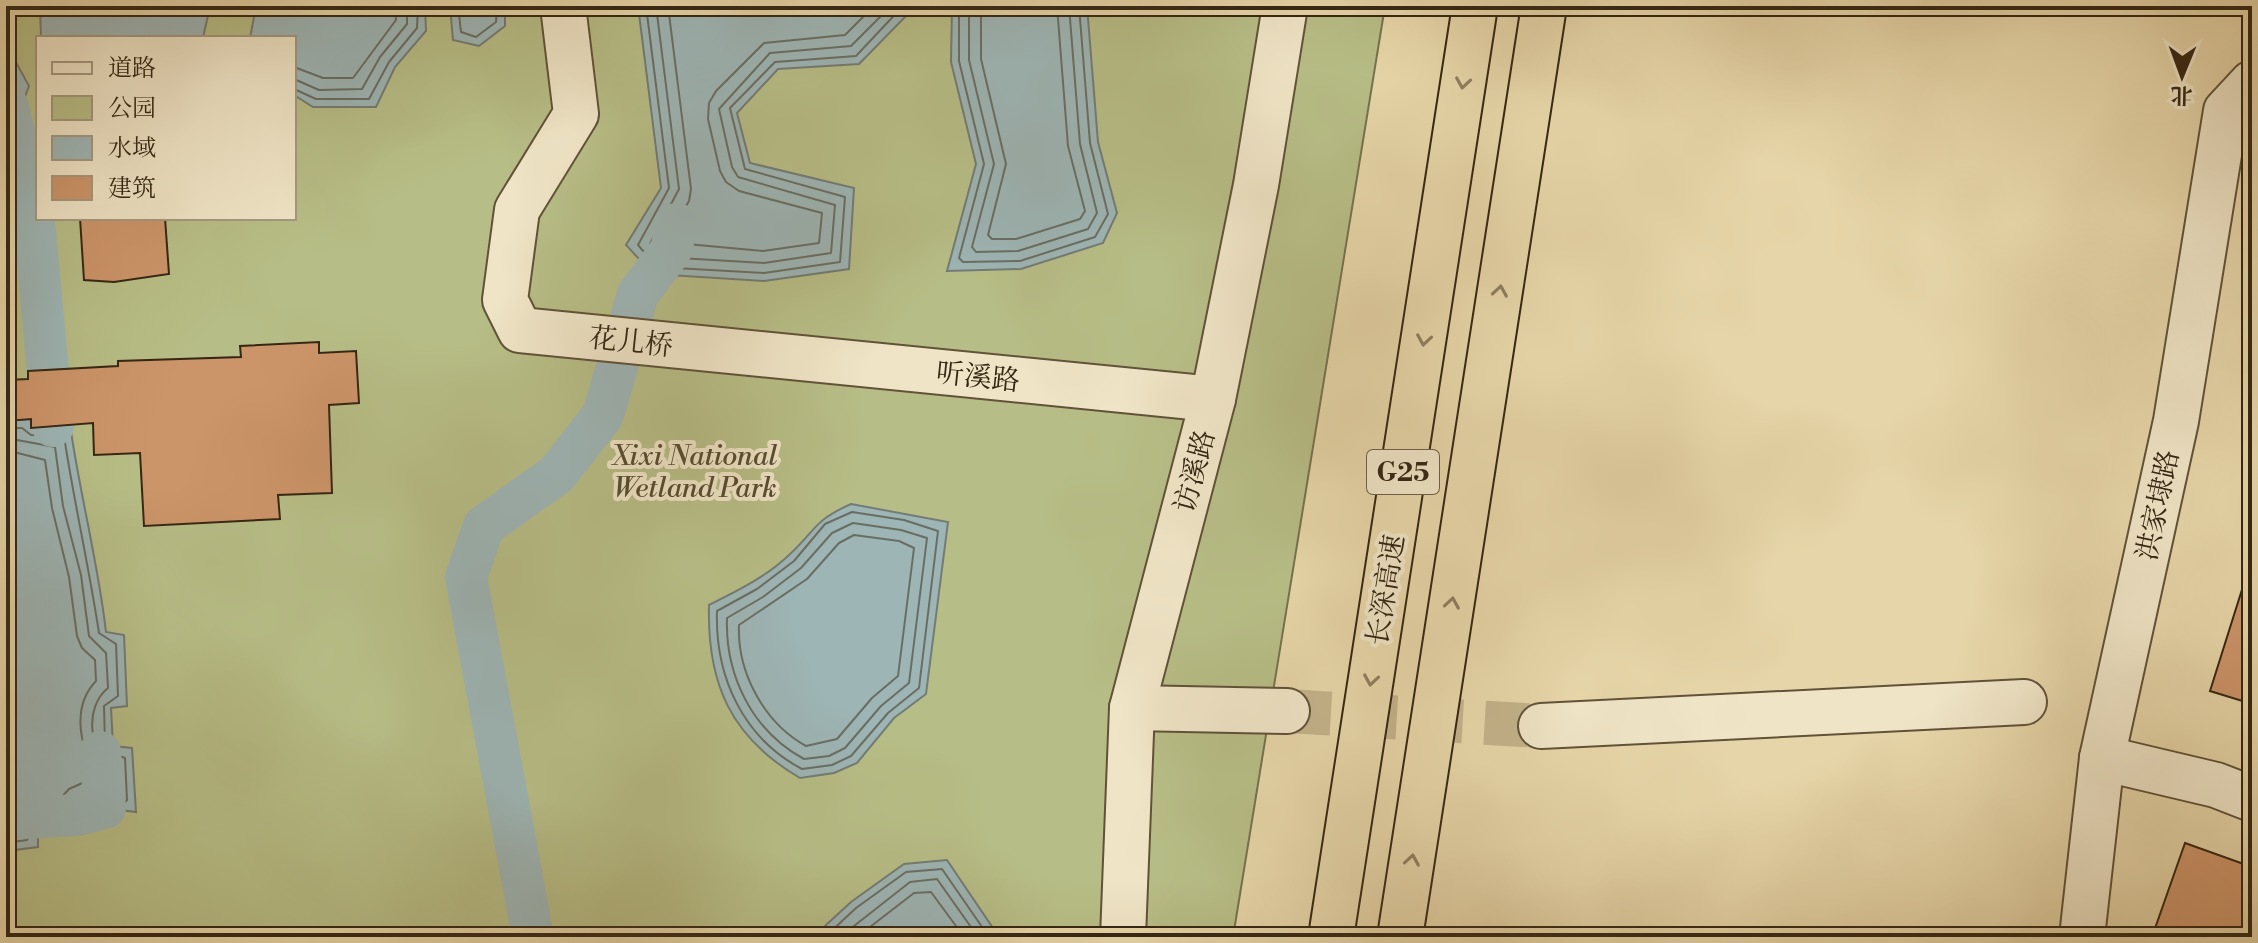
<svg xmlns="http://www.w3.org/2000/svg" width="2258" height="943" viewBox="0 0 2258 943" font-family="'Libre Bodoni','Noto Serif SC',serif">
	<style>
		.green { fill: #b7bd86; stroke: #76724d; stroke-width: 2; fill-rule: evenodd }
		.water { fill: #9db5b5; stroke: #737c75; stroke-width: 2 }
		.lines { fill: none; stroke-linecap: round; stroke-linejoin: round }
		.shore { stroke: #696e64; stroke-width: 2 }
		.canal { stroke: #9db5b5; stroke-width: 42 }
		.building { fill: #cc9469; stroke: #352714; stroke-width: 2 }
		.minor-tunnel { stroke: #c3b28a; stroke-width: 44; stroke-dasharray: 44 22; stroke-linecap: butt }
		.minor-casing { stroke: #615239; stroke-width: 48 }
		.highway-casing { stroke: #352714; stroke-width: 48 }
		.minor { stroke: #efe4c6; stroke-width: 44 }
		.highway { stroke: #e6d5a8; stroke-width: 44 }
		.oneway { stroke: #8e7e5e }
		.labels { text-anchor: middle; stroke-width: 8; stroke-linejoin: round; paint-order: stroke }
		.shield { fill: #efe4c6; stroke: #6d6049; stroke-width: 2 }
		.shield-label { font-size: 26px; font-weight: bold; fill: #352714 }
		.street-label { font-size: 28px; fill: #352714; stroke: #efe4c6 }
		.park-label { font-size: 28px; font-style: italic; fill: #564c30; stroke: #efe4c6 }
	</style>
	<rect width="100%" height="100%" fill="#e6d5a8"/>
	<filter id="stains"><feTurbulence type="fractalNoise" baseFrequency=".0025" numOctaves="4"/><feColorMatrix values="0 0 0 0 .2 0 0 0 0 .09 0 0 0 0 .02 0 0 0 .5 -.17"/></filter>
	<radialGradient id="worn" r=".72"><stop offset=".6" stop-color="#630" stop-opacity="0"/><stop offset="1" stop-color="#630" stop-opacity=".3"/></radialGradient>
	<!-- green -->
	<path class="green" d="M6 6H1385L1233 937H6ZM38 38H294V218H38Z"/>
	<!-- water -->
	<g class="water">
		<polygon points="40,6 210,6 203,38 41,38"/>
		<polygon points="256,6 425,6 426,31 395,67 376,107 313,107 294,95 294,38 250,38"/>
		<polygon points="450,6 505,6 505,26 479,46 453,40"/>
		<polygon points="638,6 910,6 911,11 859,64 778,69 737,113 750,163 854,188 849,269 764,281 653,274 626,245 661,188"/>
		<polygon points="952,6 1087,6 1098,142 1117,213 1103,243 1021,269 947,271 976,164 951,62"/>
		<polygon points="6,44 29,86 21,107 6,107"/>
		<path d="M31 419 32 428 70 425C80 495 98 562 106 632L124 635 127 706 111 708 113 746 132 748 136 812 104 808 86 813 83 832 38 834V847L6 851V421Z"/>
		<path d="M851 504 948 522 926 694 894 718 857 763 834 773 800 778C730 737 707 683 709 605 737 591 766 577 789 555 817 529 813 521 851 504Z"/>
		<polygon points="947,860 999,937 813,937 851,902 904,864"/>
	</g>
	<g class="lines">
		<!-- shore -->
		<g class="shore">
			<polyline points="458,6 461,32 476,37 496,22 497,6"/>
			<polyline points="646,6 669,188 638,245 657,267 764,273 840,262 845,197 745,169 730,108 775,62 856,56 903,6"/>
			<polyline points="656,6 679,189 650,244 662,257 764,263 831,253 835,205 738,177 732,167 719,109 770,53 851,46 891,6"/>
			<polyline points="668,6 691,189 689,201 665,242 763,251 819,243 822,213 739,191 726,182 720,171 708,119 709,103 716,91 764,43 845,35 874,6"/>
			<polyline points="959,6 959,61 984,164 959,258 963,262 1020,261 1095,237 1108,214 1090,143 1079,6"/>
			<polyline points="969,6 969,60 994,164 972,247 976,252 1018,251 1088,229 1097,213 1080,144 1069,6"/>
			<polyline points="981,6 981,59 1006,164 988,235 992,239 1016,239 1080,219 1085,211 1068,146 1057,6"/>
			<polyline points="294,67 323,78 353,78 396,20 395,6"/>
			<polyline points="294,79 319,90 362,89 380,57 407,24 407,6"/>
			<polyline points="294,89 316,99 369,99 389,62 417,28 418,6"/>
			<path d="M6 428H22L31 435 64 436C74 502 89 567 99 633L116 644 118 696 104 706 105 746 110 753 125 758 127 800 123 804 104 801 84 805 74 824 36 826 27 840 6 843"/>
			<path d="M6 438 55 447 63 506 81 575 89 636 106 653 108 688C84 707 88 753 115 767L116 788 113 792 79 797 65 814 34 816 19 831 6 833"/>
			<path d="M6 450 45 460 52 508 69 577 77 636 82 648 95 660 96 681C71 707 79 751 100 775L69 789 57 802 27 806 6 821"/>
			<path d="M852 512 904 520 938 531 919 688 888 713 851 756 832 765 802 769C743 738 715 677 717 611L757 589 794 561 825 524Z"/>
			<path d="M853 523 901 530 927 538 909 683 881 706 845 748 829 756 804 759C752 731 725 675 727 618L763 597 801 568 832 533Z"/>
			<path d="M854 535 899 541 914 548 898 676 872 698 837 739 806 746C764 723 737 672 739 625L807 579 839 543Z"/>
			<polyline points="825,937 856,908 906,872 942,869 989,937"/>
			<polyline points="840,937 910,882 937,879 978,937"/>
			<polyline points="857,937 914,893 931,892 964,937"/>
		</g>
		<!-- canal -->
		<g class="canal">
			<polyline points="8,107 34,220 53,426"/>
			<polyline points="6,819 77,815 105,808 100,752"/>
			<polyline points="533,937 466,577 484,526 557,474 603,415 638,294 671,250 677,224"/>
		</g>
	</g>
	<!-- building -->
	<g class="building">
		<polygon points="80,218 165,218 169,274 114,282 84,280"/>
		<polygon points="319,342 319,353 356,351 359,403 329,405 332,493 278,495 280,519 144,526 140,453 94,455 93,423 31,428 31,419 6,421 6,380 28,379 28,371 118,366 118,361 241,357 240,346"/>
		<polygon points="2245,580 2252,581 2252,704 2210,691"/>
		<polygon points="2185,843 2252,867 2252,937 2152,937"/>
	</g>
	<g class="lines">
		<!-- minor-tunnel -->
		<polyline class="minor-tunnel" points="1287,711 1541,726"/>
		<defs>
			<g id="minor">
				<polyline points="563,6 576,114 517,210 505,300 520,330 1213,399"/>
				<polyline points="1132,708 1287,711"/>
				<polyline points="1541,726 2024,702"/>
				<polyline points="2102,758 2216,785 2252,799"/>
				<polyline points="1123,937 1132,708 1213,399 1256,185 1285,6"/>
				<polyline points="2082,937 2102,758 2176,421 2226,111 2252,83"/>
			</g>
			<g id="highway">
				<polyline points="1331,937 1475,6"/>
				<polyline points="1400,937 1544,6"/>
			</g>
		</defs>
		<!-- minor casing -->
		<use href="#minor" class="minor-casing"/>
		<!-- highway casing -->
		<use href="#highway" class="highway-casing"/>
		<!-- minor -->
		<use href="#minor" class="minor"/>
		<!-- highway -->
		<use href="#highway" class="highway"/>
	</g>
	<!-- one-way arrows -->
	<defs><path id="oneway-chevron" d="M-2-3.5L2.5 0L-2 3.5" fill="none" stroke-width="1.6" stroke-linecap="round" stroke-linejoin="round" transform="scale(2)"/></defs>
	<g class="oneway">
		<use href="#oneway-chevron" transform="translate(1463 83) rotate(99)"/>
		<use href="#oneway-chevron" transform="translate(1500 291) rotate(-81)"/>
		<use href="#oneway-chevron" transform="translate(1424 340) rotate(99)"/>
		<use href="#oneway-chevron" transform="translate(1452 603) rotate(-81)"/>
		<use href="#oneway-chevron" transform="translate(1371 680) rotate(99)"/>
		<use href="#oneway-chevron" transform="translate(1412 860) rotate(-81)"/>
	</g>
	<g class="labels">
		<!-- shield labels -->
		<rect class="shield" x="1367" y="450" width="72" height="44" rx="6"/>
		<g class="shield-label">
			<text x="1403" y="481">G25</text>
		</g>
		<!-- street labels -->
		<g class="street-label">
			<text transform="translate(631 341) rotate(6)" y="10">花儿桥</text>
			<text transform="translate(978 376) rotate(6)" y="10">听溪路</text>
			<text transform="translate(1194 471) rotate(-75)" y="10">访溪路</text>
			<text transform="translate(2157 505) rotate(-78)" y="10">洪家埭路</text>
			<text transform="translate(1385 590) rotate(-81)" y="10">长深高速</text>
		</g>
		<!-- park labels -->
		<g class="park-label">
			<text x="695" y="465">Xixi National<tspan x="695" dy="32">Wetland Park</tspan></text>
		</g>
	</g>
	<!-- margin -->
	<rect width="2258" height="943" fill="none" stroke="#e6d5a8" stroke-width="32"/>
	<rect x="8" y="8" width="2242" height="927" fill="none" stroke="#352714" stroke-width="4"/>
	<rect x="16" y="16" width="2226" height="911" fill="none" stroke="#352714" stroke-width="2"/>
	<!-- legend -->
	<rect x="36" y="36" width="260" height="184" fill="#efe4c6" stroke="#a5987f" stroke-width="2"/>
	<rect x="52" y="62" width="40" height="12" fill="#efe4c6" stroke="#a5987f" stroke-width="2"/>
	<text x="108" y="76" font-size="24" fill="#352714">道路</text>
	<rect x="52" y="96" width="40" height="24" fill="#b7bd86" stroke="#a5987f" stroke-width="2"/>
	<text x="108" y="116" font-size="24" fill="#352714">公园</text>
	<rect x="52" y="136" width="40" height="24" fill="#9db5b5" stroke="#a5987f" stroke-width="2"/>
	<text x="108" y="156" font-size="24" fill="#352714">水域</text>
	<rect x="52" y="176" width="40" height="24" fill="#cc9469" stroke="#a5987f" stroke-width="2"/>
	<text x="108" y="196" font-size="24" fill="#352714">建筑</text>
	<!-- north arrow -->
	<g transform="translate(2182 76) rotate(181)" stroke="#efe4c6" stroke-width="6" paint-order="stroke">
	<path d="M0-6L14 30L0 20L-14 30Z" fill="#352714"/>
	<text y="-12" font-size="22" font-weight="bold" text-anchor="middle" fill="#352714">北</text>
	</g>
	<rect width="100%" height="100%" filter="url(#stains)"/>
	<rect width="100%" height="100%" fill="url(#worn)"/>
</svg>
